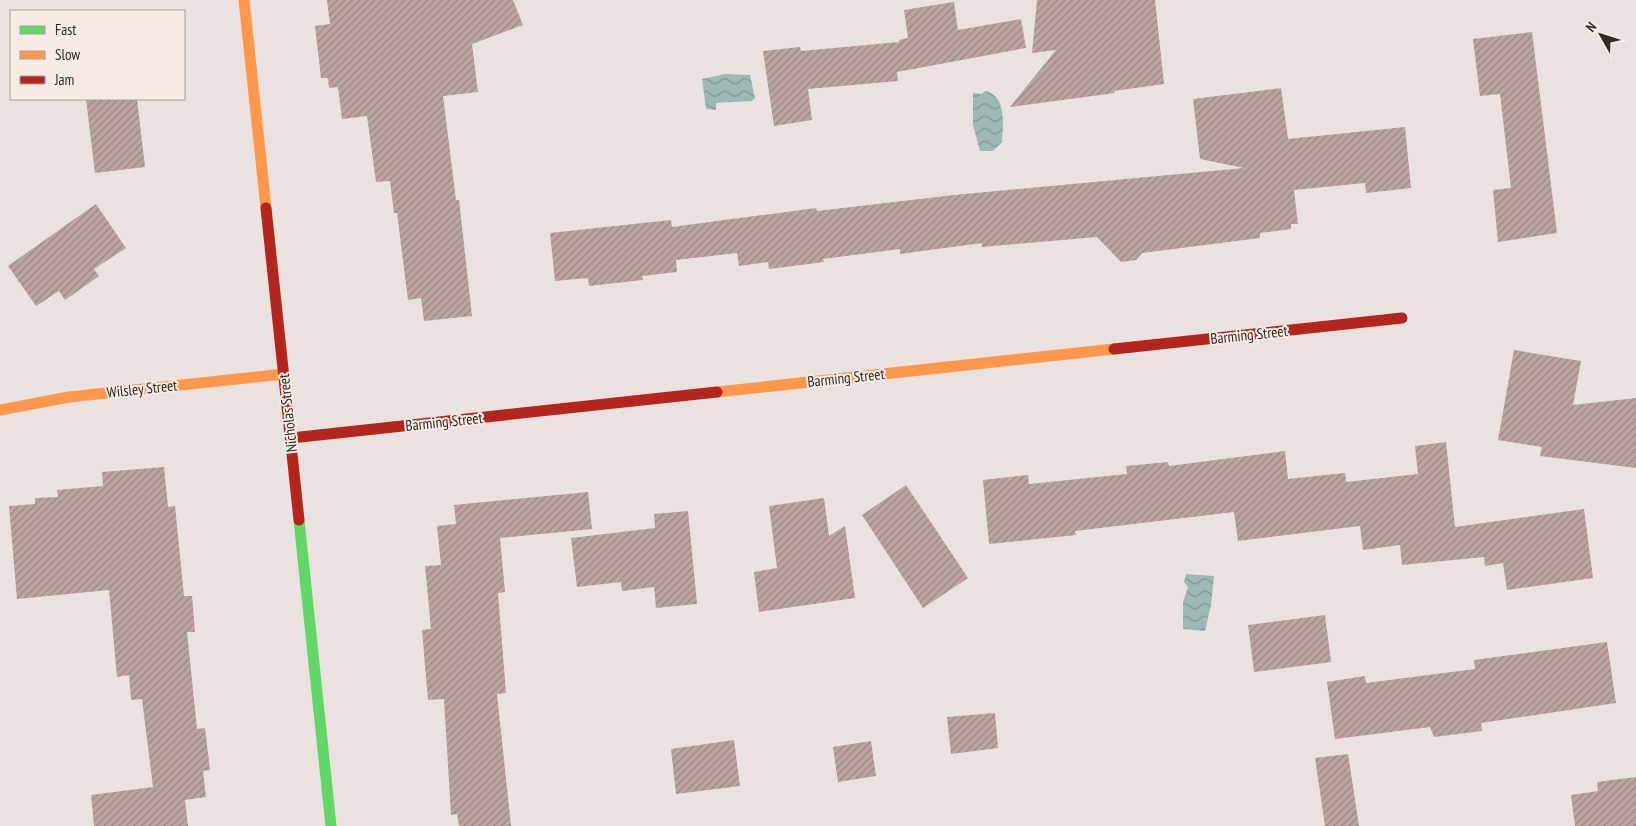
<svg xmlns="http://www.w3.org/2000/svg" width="1636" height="826" viewBox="0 0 1636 826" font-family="'PT Sans Narrow',sans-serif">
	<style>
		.water { fill: url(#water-waves) }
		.building { fill: url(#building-hatch) }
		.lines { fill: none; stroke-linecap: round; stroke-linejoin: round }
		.fast { stroke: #63d668; stroke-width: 11 }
		.slow { stroke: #ff974d; stroke-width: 11 }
		.jam { stroke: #b3261e; stroke-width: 11 }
		.labels { text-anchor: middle; stroke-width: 4; stroke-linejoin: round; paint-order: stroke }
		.street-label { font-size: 15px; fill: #322826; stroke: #f7ece5 }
	</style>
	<defs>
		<pattern id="water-waves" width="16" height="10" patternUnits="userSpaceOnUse" patternTransform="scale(1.25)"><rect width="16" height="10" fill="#9cb9b5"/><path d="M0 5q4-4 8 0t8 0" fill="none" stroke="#809693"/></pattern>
		<pattern id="building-hatch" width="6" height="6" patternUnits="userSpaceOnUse" patternTransform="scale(1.25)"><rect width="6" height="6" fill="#bba5a2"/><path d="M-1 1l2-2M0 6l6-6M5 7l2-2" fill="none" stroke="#998684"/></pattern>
	</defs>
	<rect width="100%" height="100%" fill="#e9e2de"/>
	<!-- water -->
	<g class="water">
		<polygon points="725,74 750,75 755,98 752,101 716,103 716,110 706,109 702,79"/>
		<path d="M986 91C1007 97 1003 125 1002 142L993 151H980L973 125V93L981 94Z"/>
		<polygon points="1186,574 1214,576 1211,605 1205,631 1183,629 1183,602 1188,587 1184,582"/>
	</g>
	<!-- building -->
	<g class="building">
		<polygon points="327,0 513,0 523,25 472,44 478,92 443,96 456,200 459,200 472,316 424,321 421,298 408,300 397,213 394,213 390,181 376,182 367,116 342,119 338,87 329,88 328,78 321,78 315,26 330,24"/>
		<polygon points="1037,0 1155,0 1164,84 1114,91 1115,93 1010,107 1056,50 1032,53"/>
		<polygon points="954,2 958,30 1021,19 1026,48 897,72 898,81 808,89 812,120 774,126 763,51 800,47 801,51 899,42 899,40 908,38 904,10"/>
		<polygon points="1532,32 1557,233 1498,242 1493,190 1511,188 1500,94 1480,96 1473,39"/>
		<polygon points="1281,88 1288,139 1405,127 1411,188 1366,193 1365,183 1294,190 1298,224 1291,224 1291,229 1260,233 1260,238 1142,253 1136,260 1121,262 1097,237 982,247 982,243 900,254 900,249 823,259 824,262 769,269 768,262 739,266 737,253 676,260 677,272 642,276 643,280 589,286 588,278 555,281 550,233 671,220 672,227 816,208 817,211 954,195 1244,168 1200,159 1193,99"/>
		<polygon points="86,99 137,99 145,167 95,173"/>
		<polygon points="96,204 126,248 94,269 99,276 65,300 59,291 36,306 8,266"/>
		<polygon points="1514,350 1581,361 1573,405 1636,398 1636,468 1540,456 1542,447 1498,440"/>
		<polygon points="1446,442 1455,527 1584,509 1593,578 1507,590 1503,563 1485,566 1484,557 1402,565 1400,545 1363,550 1360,526 1238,541 1234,512 1075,531 1076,535 989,544 983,480 1028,475 1029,484 1127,474 1126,466 1168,462 1169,466 1285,451 1288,479 1345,473 1346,482 1418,474 1415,446"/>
		<polygon points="164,467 168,507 175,506 184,596 192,596 195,632 187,632 197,729 205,728 210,770 203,771 206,797 185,800 188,826 94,826 91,795 153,787 142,699 131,700 129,675 117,677 109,590 17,599 9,506 35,504 35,498 58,497 57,490 103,486 102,472"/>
		<polygon points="906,485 968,578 923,608 862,515"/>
		<polygon points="588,492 592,529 500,538 505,592 498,593 506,693 497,694 511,826 459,826 457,814 451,815 444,699 428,700 422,630 431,629 425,566 441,565 437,526 456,524 454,505"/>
		<polygon points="824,498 829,536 845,526 855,598 759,612 754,572 777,568 769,506"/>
		<polygon points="688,511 697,604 656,608 654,587 622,591 621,582 577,587 571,538 655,528 654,514"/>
		<polygon points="1325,615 1331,662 1254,672 1248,625"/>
		<polygon points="1607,642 1616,703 1481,723 1482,731 1434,737 1430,727 1335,739 1327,682 1365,676 1366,683 1475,669 1474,660"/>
		<polygon points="995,713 998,748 951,754 947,717"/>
		<polygon points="734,740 740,786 676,794 671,749"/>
		<polygon points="871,741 876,776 838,782 833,747"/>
		<polygon points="1348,754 1359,826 1325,826 1315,758"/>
		<polygon points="1636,777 1636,826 1575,826 1571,795 1598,791 1597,782"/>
	</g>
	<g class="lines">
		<!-- fast -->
		<polyline class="fast" points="299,520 331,826"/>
		<!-- slow -->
		<g class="slow">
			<polyline points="244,0 266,208"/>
			<polyline points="717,392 1114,349"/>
			<polyline points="0,410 69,397 284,374"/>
		</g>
		<!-- jam -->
		<g class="jam">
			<polyline points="266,208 299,520"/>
			<polyline points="1114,349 1402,318"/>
			<polyline points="291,438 717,392"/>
		</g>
	</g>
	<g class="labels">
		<!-- street labels -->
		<g class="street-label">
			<text transform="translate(1249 335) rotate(-6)" y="5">Barming Street</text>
			<text transform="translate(846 378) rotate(-6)" y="5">Barming Street</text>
			<text transform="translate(142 389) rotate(-6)" y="5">Wilsley Street</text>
			<text transform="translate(288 413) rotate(-96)" y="5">Nicholas Street</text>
			<text transform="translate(444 422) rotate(-6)" y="5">Barming Street</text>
		</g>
	</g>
	<!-- legend -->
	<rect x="10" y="10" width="175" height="90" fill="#f7ece5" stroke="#a89e99"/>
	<rect x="20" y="26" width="25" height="8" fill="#63d668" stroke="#a89e99"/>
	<text x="55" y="35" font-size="15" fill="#322826">Fast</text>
	<rect x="20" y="51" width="25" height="8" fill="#ff974d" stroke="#a89e99"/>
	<text x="55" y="60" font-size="15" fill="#322826">Slow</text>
	<rect x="20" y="76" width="25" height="8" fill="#b3261e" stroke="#a89e99"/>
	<text x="55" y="85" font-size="15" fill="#322826">Jam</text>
	<!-- north arrow -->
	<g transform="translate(1601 35) rotate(309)" stroke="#f7ece5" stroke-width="4" paint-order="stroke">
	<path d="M0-4L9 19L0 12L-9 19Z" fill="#322826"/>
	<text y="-8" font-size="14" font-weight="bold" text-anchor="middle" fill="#322826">N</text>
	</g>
</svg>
